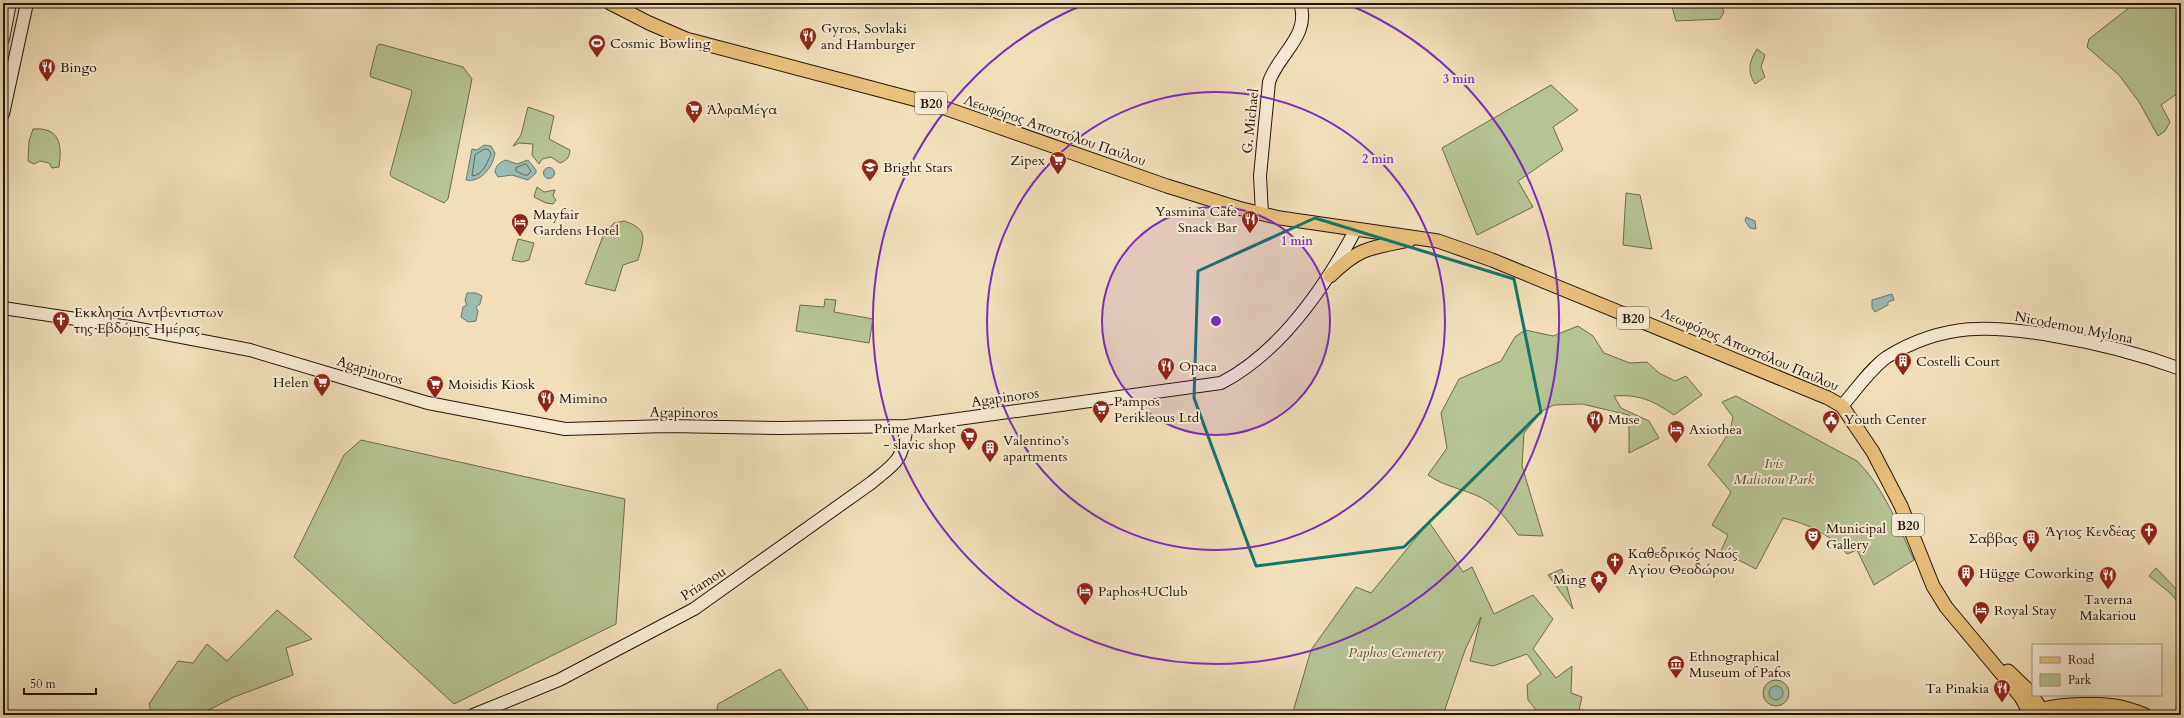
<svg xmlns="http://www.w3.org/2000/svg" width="2184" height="718" viewBox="0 0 2184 718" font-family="Cardo,serif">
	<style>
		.green { fill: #b6c393; stroke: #6d6b4e }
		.water { fill: #9bbcb3; stroke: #6b786f }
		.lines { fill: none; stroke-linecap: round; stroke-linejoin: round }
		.shore { stroke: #60685e; stroke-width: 1 }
		.secondary-casing { stroke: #241308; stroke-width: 14 }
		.primary-casing { stroke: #241308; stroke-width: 15 }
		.secondary { stroke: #f7ead2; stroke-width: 12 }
		.primary { stroke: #e9c07c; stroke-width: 13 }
		.marked { fill: none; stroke: #0f766e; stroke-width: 3; stroke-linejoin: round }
		.ring { fill: none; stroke: #7b2cbf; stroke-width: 2 }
		.labels { text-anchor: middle; stroke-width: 4; stroke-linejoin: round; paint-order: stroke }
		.shield { fill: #f7ead2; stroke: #635445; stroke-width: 1 }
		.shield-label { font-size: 13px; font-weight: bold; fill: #241308 }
		.poi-label { font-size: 14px; fill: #241308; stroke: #f7ead2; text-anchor: start }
		.street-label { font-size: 14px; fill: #241308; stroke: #f7ead2 }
		.park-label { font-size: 14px; font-style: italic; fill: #575139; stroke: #f7ead2 }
		.centre { fill: #7b2cbf; stroke: #f7ead2; stroke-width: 2 }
		.ring-label { font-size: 12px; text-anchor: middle; font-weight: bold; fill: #7b2cbf; stroke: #f7ead2; stroke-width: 4; stroke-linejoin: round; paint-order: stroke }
	</style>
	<rect width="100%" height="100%" fill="#f2dfb9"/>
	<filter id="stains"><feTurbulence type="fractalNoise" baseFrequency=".005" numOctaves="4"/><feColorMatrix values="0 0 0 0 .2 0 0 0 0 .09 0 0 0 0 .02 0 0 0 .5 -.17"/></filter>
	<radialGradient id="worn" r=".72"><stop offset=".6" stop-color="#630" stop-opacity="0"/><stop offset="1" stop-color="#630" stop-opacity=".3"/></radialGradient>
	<!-- green -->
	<g class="green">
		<polygon points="1671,3 1720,3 1724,12 1720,19 1676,21"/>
		<polygon points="2135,3 2181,3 2181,91 2161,105 2170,122 2165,131 2158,136 2139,102 2119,75 2087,47 2089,39"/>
		<polygon points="380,44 463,67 472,79 448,199 444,203 392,177 390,174 412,92 411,90 371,77 370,74 377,46"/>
		<path d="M1757 49 1765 55 1761 67 1765 77 1755 84C1747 72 1749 61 1757 49Z"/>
		<polygon points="1551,85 1578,110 1553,127 1563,150 1518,181 1533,207 1477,235 1442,148"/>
		<path d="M528 107 554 116 549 139 570 150C569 157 568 160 560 163L551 157 542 159 539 164 532 155 533 144 519 143 513 146 521 135Z"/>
		<path d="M33 129C61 127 62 146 59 167L52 168 49 163 40 161 34 164 28 161 29 141Z"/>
		<polygon points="537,187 544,192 555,190 553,196 556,200 553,204 546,203 534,197"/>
		<polygon points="1626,193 1640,195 1652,249 1623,245"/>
		<path d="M624 221C649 229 644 239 638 260L623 265 615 291 585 284 603 236 614 223Z"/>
		<polygon points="518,239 534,243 529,260 522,262 512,260"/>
		<polygon points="825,299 836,300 834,312 873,319 869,343 796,331 800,305 824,307"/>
		<path d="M1578 326 1593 336 1604 353 1630 363 1647 362 1659 373 1675 381 1686 376 1702 395 1674 415C1654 401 1639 394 1614 396L1621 408 1649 421 1659 438 1629 453V415L1582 404 1554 405 1542 411 1524 433 1522 466 1543 536 1518 535C1509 522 1497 506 1482 498 1464 489 1445 487 1428 475L1447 448 1441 413 1459 379 1501 361 1515 337 1525 330 1553 336Z"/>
		<path d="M1736 396 1857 461C1884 488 1898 525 1914 560L1874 585 1857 550 1847 554C1832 535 1806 523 1783 518L1756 569 1721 551 1728 535 1712 525 1731 492 1708 465 1730 431 1733 417 1722 402Z"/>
		<polygon points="361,440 625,499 616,624 454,704 294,557 344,455"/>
		<polygon points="1429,522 1463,572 1472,567 1494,614 1533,595 1553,619 1533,649 1556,678 1572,666 1571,693 1582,697 1578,715 1540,715 1528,700 1527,685 1541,674 1527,654 1493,666 1470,661 1481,617 1465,650 1443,715 1292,715 1311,650 1356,587 1371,593"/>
		<polygon points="2156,568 2181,594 2181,602 2179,603 2169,592 2149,576"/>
		<polygon points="1562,569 1573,609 1548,575"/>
		<polygon points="277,610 312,639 286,648 293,675 234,697 199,715 152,715 149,704 178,661 193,663 207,644 227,661"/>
		<polygon points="780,669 812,715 716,715 718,704"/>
		<circle cx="1776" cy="693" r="13"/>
	</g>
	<!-- water -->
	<g class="water">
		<path d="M484 145 491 146 495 153C493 167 481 183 466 180L472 149 477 150Z"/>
		<path d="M506 160 517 164 528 160 536 170V173L528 180 512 175 498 177 495 172C496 165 500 162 506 160Z"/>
		<circle cx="549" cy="173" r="5.5"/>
		<polygon points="1746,217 1755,221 1756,229 1750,228 1745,221"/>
		<polygon points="467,293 476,293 482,296 480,304 476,307 478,311 476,321 468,322 461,317 463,307 467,305 465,301"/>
		<polygon points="1892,294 1894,300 1888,302 1888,305 1875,312 1872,308 1872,300"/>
		<circle cx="1776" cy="693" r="7"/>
	</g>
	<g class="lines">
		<!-- shore -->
		<g class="shore">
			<path d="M485 149 489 150 491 154C487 163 483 175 472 176L475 155Z"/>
			<polygon points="526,164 531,171 528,175 524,175 516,171 516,168"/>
		</g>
		<defs>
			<g id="secondary">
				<polyline points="3,39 10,3"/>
				<polyline points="3,114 27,3"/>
				<path d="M1262 214 1260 176 1269 82C1278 54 1311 36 1300 3"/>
				<path d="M3 308 129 327 250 350 428 403 565 429 667 426 780 428 907 426 1221 383C1281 352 1325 287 1356 229"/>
				<path d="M1842 406C1855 391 1872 367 1887 357 1944 322 1992 325 2055 336 2098 343 2140 354 2181 369"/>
				<path d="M473 715 559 680 694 609 871 483C899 460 901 462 907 426"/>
			</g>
			<g id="primary">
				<polyline points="610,3 649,23 686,39 936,105 1167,186 1238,208 1280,218 1438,241 1492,260 1828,398 1842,406 1873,452 1901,506 1933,586 1946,607 2021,697 2031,715"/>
				<path d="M1330 276C1360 247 1370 248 1410 240"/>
				<polyline points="2008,671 2029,691 2045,715"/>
				<path d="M2029 715C2045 703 2095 703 2115 706 2126 708 2135 711 2145 715"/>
			</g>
		</defs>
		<!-- secondary casing -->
		<use href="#secondary" class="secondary-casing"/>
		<!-- primary casing -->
		<use href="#primary" class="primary-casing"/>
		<!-- secondary -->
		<use href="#secondary" class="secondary"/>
		<!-- primary -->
		<use href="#primary" class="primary"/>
	</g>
	<!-- marked area -->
	<path class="marked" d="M1315 218 1514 279 1541 412 1404 547 1256 566 1194 398 1198 271Z"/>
	<!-- distance rings -->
	<circle cx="1216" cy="321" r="114" fill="#7b2cbf" fill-opacity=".12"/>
	<g class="ring">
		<circle cx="1216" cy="321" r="114"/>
		<circle cx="1216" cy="321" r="229"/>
		<path d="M1347 4A343 343 0 1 1 1085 4"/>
	</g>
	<!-- icons -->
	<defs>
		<symbol id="restaurant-pin" viewBox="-11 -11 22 30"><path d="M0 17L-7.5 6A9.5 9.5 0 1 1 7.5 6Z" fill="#8f2418" stroke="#f7ead2"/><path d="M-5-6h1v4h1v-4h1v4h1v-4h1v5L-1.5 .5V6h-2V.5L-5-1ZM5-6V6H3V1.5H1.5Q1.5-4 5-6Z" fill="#fff"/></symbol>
		<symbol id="stadium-pin" viewBox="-11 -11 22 30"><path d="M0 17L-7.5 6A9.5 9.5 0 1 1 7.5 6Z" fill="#8f2418" stroke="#f7ead2"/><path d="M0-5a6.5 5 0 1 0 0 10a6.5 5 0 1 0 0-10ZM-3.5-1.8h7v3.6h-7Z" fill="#fff"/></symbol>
		<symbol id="supermarket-pin" viewBox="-11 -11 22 30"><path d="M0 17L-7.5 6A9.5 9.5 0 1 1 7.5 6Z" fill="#8f2418" stroke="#f7ead2"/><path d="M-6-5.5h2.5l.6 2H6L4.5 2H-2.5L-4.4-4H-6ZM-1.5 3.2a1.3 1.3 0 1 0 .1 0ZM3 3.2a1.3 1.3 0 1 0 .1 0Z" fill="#fff"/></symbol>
		<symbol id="school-pin" viewBox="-11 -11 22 30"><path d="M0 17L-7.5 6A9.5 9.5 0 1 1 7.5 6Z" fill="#8f2418" stroke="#f7ead2"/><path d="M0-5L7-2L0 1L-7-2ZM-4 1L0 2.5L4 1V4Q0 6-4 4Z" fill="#fff"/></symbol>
		<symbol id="hotel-pin" viewBox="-11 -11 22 30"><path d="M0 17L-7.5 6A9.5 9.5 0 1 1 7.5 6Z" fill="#8f2418" stroke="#f7ead2"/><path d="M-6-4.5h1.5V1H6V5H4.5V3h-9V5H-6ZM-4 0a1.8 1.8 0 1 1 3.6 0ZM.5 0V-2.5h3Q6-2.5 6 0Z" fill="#fff"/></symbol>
		<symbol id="church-pin" viewBox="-11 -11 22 30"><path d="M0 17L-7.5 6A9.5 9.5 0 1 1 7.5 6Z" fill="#8f2418" stroke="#f7ead2"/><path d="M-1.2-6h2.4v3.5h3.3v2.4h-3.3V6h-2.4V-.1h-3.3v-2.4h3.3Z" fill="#fff"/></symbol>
		<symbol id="building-pin" viewBox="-11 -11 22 30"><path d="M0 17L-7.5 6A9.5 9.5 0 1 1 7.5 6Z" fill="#8f2418" stroke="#f7ead2"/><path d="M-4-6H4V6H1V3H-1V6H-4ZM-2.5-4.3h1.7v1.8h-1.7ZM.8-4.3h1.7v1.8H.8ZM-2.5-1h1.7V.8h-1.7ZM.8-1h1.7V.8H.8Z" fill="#fff"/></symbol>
		<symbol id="civic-pin" viewBox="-11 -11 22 30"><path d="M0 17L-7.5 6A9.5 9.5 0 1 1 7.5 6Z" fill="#8f2418" stroke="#f7ead2"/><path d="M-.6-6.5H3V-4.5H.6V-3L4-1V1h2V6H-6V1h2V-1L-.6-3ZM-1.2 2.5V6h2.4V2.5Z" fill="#fff"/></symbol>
		<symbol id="theatre-pin" viewBox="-11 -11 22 30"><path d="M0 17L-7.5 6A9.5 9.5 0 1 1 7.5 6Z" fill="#8f2418" stroke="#f7ead2"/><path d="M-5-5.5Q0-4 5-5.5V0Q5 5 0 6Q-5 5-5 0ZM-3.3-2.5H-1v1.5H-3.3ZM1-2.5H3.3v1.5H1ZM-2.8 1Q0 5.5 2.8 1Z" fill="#fff"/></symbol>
		<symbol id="sight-pin" viewBox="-11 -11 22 30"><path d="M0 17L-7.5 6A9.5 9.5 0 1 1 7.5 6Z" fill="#8f2418" stroke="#f7ead2"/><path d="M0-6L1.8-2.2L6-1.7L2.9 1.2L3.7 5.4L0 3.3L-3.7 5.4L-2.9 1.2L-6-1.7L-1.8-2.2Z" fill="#fff"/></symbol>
		<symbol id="museum-pin" viewBox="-11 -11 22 30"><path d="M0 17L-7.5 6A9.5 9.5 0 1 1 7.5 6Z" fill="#8f2418" stroke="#f7ead2"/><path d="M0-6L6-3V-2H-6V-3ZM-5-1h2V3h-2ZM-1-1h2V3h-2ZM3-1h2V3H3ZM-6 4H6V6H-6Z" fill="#fff"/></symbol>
	</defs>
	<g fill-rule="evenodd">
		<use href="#restaurant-pin" x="798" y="26" width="20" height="27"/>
		<use href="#stadium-pin" x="587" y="33" width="20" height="27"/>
		<use href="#restaurant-pin" x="37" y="57" width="20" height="27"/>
		<use href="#supermarket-pin" x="684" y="99" width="20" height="27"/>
		<use href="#supermarket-pin" x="1048" y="150" width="20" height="27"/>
		<use href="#school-pin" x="860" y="157" width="20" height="27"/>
		<use href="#restaurant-pin" x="1240" y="209" width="20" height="27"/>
		<use href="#hotel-pin" x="510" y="212" width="20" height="27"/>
		<use href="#church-pin" x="51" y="310" width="20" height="27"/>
		<use href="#building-pin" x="1893" y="351" width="20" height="27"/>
		<use href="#restaurant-pin" x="1156" y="356" width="20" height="27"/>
		<use href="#supermarket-pin" x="312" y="372" width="20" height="27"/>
		<use href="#supermarket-pin" x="425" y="374" width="20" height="27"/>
		<use href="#restaurant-pin" x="536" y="388" width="20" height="27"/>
		<use href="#supermarket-pin" x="1091" y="399" width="20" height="27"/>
		<use href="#restaurant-pin" x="1585" y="409" width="20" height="27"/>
		<use href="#civic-pin" x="1821" y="409" width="20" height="27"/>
		<use href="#hotel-pin" x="1666" y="419" width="20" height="27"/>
		<use href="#supermarket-pin" x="959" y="426" width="20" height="27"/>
		<use href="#building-pin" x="980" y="438" width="20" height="27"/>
		<use href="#church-pin" x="2139" y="521" width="20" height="27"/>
		<use href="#theatre-pin" x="1803" y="526" width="20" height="27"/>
		<use href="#building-pin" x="2021" y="528" width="20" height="27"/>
		<use href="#church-pin" x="1605" y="551" width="20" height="27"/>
		<use href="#building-pin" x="1956" y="563" width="20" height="27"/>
		<use href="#restaurant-pin" x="2098" y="565" width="20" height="27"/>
		<use href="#sight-pin" x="1589" y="569" width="20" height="27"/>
		<use href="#hotel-pin" x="1075" y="581" width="20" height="27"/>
		<use href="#hotel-pin" x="1971" y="600" width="20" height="27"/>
		<use href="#museum-pin" x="1666" y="654" width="20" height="27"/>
		<use href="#restaurant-pin" x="1992" y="678" width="20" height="27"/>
	</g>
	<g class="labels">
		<!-- shield labels -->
		<g class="shield">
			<rect x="915" y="92" width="32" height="22" rx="3"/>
			<rect x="1617" y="307" width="32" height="22" rx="3"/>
			<rect x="1892" y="514" width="32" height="22" rx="3"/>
		</g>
		<g class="shield-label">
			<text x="931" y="108">B20</text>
			<text x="1633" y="323">B20</text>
			<text x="1908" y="530">B20</text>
		</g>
		<!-- poi labels -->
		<g class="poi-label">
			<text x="821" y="33">Gyros, Sovlaki<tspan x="821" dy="16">and Hamburger</tspan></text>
			<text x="610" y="48">Cosmic Bowling</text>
			<text x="60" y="72">Bingo</text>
			<text x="707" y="114">ΆλφαΜέγα</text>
			<text x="1045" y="165" text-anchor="end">Zipex</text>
			<text x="883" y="172">Bright Stars</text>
			<text x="1237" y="216" text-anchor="end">Yasmina Cafe<tspan x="1237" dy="16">Snack Bar</tspan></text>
			<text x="533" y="219">Mayfair<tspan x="533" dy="16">Gardens Hotel</tspan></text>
			<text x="74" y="317">Εκκλησία Αντβεντιστων<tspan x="74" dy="16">της Εβδόμης Ημέρας</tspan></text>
			<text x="1916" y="366">Costelli Court</text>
			<text x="1179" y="371">Opaca</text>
			<text x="309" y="387" text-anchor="end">Helen</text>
			<text x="448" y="389">Moisidis Kiosk</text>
			<text x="559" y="403">Mimino</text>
			<text x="1114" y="406">Pampos<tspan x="1114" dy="16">Perikleous Ltd</tspan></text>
			<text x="1608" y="424">Muse</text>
			<text x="1844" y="424">Youth Center</text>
			<text x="956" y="433" text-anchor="end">Prime Market<tspan x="956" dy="16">- slavic shop</tspan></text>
			<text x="1689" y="434">Axiothea</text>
			<text x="1003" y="445">Valentino’s<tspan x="1003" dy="16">apartments</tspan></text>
			<text x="1826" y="533">Municipal<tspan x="1826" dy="16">Gallery</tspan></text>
			<text x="2136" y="536" text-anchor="end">Άγιος Κενδέας</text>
			<text x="2018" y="543" text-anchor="end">Σαββας</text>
			<text x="1628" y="558">Καθεδρικός Ναός<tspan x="1628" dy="16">Αγίου Θεοδώρου</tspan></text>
			<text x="1979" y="578">Hügge Coworking</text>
			<text x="1586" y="584" text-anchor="end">Ming</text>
			<text x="1098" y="596">Paphos4UClub</text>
			<text x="2108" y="604" text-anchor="middle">Taverna<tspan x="2108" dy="16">Makariou</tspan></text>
			<text x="1994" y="615">Royal Stay</text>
			<text x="1689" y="661">Ethnographical<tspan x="1689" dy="16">Museum of Pafos</tspan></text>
			<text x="1989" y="693" text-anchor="end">Ta Pinakia</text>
		</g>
		<!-- street labels -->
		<g class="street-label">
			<text transform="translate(1250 121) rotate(-84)" y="5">G. Michael</text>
			<text transform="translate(1055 130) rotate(19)" y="5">Λεωφόρος Αποστόλου Παύλου</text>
			<text transform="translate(2074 327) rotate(11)" y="5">Nicodemou Mylona</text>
			<text transform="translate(1750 349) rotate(23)" y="5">Λεωφόρος Αποστόλου Παύλου</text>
			<text transform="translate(370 370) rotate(17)" y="5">Agapinoros</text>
			<text transform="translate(1005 397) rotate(-8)" y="5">Agapinoros</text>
			<text transform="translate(684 412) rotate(1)" y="5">Agapinoros</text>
			<text transform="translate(703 583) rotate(-33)" y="5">Priamou</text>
		</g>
		<!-- park labels -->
		<g class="park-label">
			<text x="1774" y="468">Ivis<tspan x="1774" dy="16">Maliotou Park</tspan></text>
			<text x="1396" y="657">Paphos Cemetery</text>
		</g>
	</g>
	<circle cx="1216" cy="321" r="6" class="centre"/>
	<g class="ring-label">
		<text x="1459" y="83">3 min</text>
		<text x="1378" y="163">2 min</text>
		<text x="1297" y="245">1 min</text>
	</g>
	<!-- margin -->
	<rect width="2184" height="718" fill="none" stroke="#f2dfb9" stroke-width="16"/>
	<rect x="4" y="4" width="2176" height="710" fill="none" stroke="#241308" stroke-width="2"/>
	<rect x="8" y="8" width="2168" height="702" fill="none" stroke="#241308"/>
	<!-- legend -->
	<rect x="2032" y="644" width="130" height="52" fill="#f7ead2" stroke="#a39481"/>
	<rect x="2040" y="657" width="20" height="6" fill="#e9c07c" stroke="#a39481"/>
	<text x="2068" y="664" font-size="12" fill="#241308">Road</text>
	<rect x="2040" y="674" width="20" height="12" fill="#b6c393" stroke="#a39481"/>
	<text x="2068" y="684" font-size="12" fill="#241308">Park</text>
	<!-- scale -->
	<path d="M24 688v6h72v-6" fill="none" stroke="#241308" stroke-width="2"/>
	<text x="30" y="688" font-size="12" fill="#241308" stroke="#f7ead2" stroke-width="3" paint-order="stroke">50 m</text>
	<rect width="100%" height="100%" filter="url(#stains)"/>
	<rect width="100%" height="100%" fill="url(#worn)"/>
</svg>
